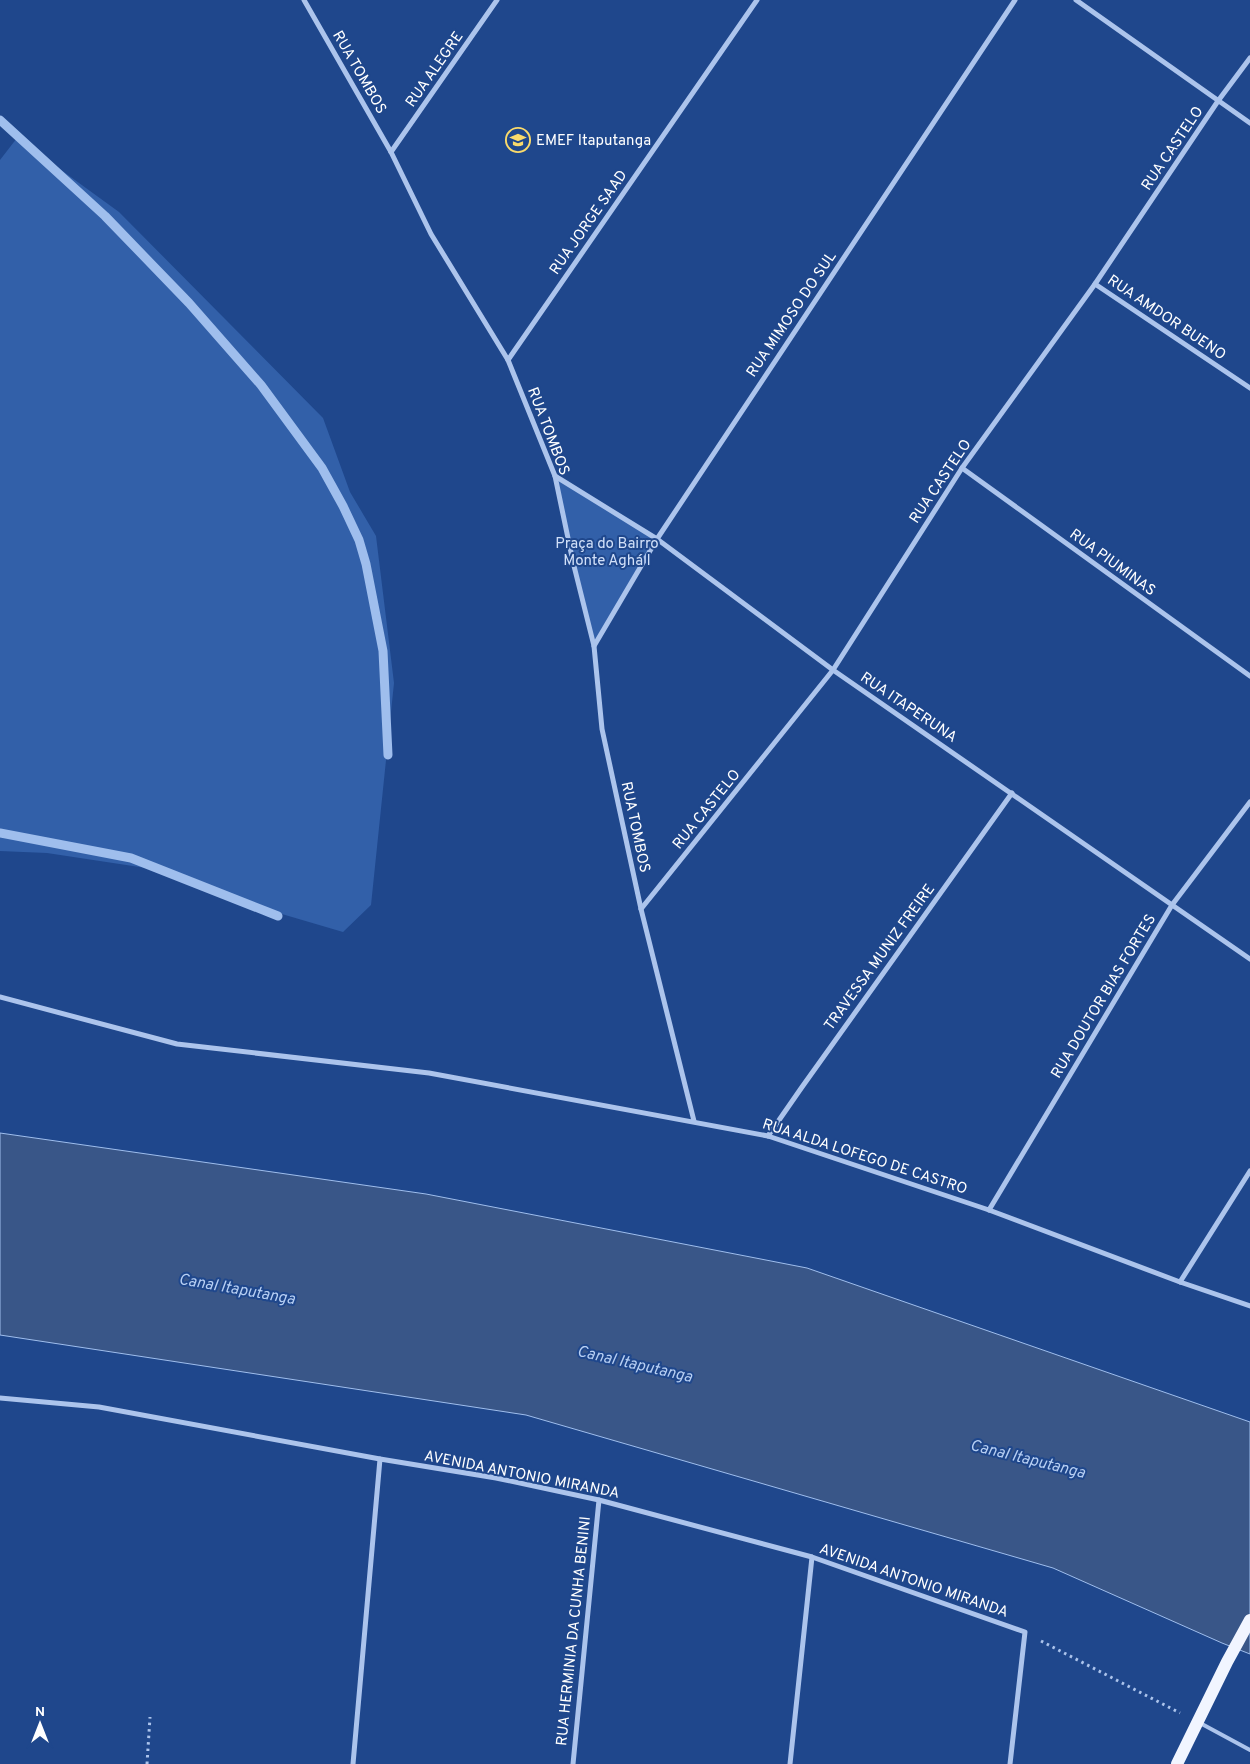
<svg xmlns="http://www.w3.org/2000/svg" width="1250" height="1764" viewBox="0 0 1250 1764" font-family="Overpass,sans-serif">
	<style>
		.green { fill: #3260a9 }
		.water { fill: #395688; stroke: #9fbeed }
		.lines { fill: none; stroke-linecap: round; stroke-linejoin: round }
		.stream { stroke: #9fbeed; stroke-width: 9 }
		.path { stroke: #acc4ec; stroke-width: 3; stroke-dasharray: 2.5 4; stroke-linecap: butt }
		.lane { stroke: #acc4ec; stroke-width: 4 }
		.street { stroke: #acc4ec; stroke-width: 5 }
		.primary { stroke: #f1f5ff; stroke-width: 12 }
		.labels { text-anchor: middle; stroke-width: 4; stroke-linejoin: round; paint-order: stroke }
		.street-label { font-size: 15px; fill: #fff; stroke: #1f478c }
		.poi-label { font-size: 15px; fill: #fff; stroke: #1f478c; text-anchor: start }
		.park-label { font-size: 15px; fill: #d1e0f9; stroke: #1f478c }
		.water-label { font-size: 16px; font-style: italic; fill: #b7cff3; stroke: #1f478c }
	</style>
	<rect width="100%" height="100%" fill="#1f478c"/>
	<!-- green -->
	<g class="green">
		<polygon points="17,138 119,212 323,418 350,492 376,536 394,683 371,905 343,932 258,907 146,868 47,853 0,851 0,160"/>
		<polygon points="555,476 657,539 594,646"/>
	</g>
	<!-- water -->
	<polygon class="water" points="0,1133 426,1194 807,1268 1250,1422 1250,1654 1222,1643 1053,1568 526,1415 0,1335"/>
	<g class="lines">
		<!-- stream -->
		<g class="stream">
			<polyline points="0,120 105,216 189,303 261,385 322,468 343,506 359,540 366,564 383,651 388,755"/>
			<polyline points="0,833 131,858 278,916"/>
		</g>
		<!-- path -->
		<g class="path">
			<polyline points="1041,1641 1180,1713"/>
			<polyline points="147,1764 150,1717"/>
		</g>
		<!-- lane -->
		<polyline class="lane" points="1200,1723 1250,1750"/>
		<!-- street -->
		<g class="street">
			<polyline points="304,0 391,152 431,234 508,360 555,476 573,562 594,646 602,729 641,909 694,1121"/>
			<polyline points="1076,0 1250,123"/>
			<polyline points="391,152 497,0"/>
			<polyline points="1095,284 1250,388"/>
			<polyline points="508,360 757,0"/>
			<polyline points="962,468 1250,676"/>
			<polyline points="555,476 657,539 833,670 1250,959"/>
			<polyline points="594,646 657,539 1015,0"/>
			<polyline points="641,909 833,670 962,468 1095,284 1218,101 1250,58"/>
			<polyline points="0,997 177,1044 429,1073 768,1136 989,1210 1180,1282 1250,1306"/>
			<polyline points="768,1136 802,1087 1012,793"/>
			<polyline points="989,1210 1172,905 1250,802"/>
			<polyline points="1180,1282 1250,1171"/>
			<polyline points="0,1398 99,1407 380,1459 496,1478 599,1500 812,1557 1025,1632 1010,1764"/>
			<polyline points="353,1764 380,1459"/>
			<polyline points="573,1764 599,1500"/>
			<polyline points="790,1764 812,1557"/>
		</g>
		<!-- primary -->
		<polyline class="primary" points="1177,1764 1227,1662 1250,1620"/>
	</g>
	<!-- icons -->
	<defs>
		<symbol id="school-ring" viewBox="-11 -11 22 22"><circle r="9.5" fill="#1f478c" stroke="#fada6b" stroke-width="1.5"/><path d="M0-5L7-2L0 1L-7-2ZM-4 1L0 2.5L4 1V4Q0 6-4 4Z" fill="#fada6b"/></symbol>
	</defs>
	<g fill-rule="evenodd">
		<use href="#school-ring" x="504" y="126" width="28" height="28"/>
	</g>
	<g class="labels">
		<!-- street labels -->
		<g class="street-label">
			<text transform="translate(434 69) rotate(-55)" y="5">RUA ALEGRE</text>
			<text transform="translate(360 72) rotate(60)" y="5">RUA TOMBOS</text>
			<text transform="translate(1172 148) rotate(-56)" y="5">RUA CASTELO</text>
			<text transform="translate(588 222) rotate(-55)" y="5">RUA JORGE SAAD</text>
			<text transform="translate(791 314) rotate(-56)" y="5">RUA MIMOSO DO SUL</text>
			<text transform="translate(1167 317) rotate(34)" y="5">RUA AMDOR BUENO</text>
			<text transform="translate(549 431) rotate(69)" y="5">RUA TOMBOS</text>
			<text transform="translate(940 481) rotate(-56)" y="5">RUA CASTELO</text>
			<text transform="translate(1113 562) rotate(36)" y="5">RUA PIUMINAS</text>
			<text transform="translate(909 707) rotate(34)" y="5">RUA ITAPERUNA</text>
			<text transform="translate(706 809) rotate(-51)" y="5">RUA CASTELO</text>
			<text transform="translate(636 827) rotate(78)" y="5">RUA TOMBOS</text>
			<text transform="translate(879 957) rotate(-54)" y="5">TRAVESSA MUNIZ FREIRE</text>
			<text transform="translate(1103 996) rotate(-59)" y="5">RUA DOUTOR BIAS FORTES</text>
			<text transform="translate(865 1156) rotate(18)" y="5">RUA ALDA LOFEGO DE CASTRO</text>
			<text transform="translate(522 1474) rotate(11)" y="5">AVENIDA ANTONIO MIRANDA</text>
			<text transform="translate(914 1580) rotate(19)" y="5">AVENIDA ANTONIO MIRANDA</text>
			<text transform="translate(573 1631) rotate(-84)" y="5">RUA HERMINIA DA CUNHA BENINI</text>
		</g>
		<!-- poi labels -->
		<g class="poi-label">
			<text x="536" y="145">EMEF Itaputanga</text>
		</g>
		<!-- park labels -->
		<g class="park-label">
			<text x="607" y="548">Praça do Bairro<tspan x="607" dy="17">Monte Aghá I</tspan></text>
		</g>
		<!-- water labels -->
		<g class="water-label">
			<text transform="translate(237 1288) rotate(10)" y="6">Canal Itaputanga</text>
			<text transform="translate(635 1363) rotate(13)" y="6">Canal Itaputanga</text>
			<text transform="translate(1028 1458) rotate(14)" y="6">Canal Itaputanga</text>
		</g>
	</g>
	<!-- north arrow -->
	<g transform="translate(40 1724)" stroke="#1f478c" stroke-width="4" paint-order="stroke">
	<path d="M0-4L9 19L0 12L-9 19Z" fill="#ffffff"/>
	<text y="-8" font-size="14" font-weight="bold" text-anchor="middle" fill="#ffffff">N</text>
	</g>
</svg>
